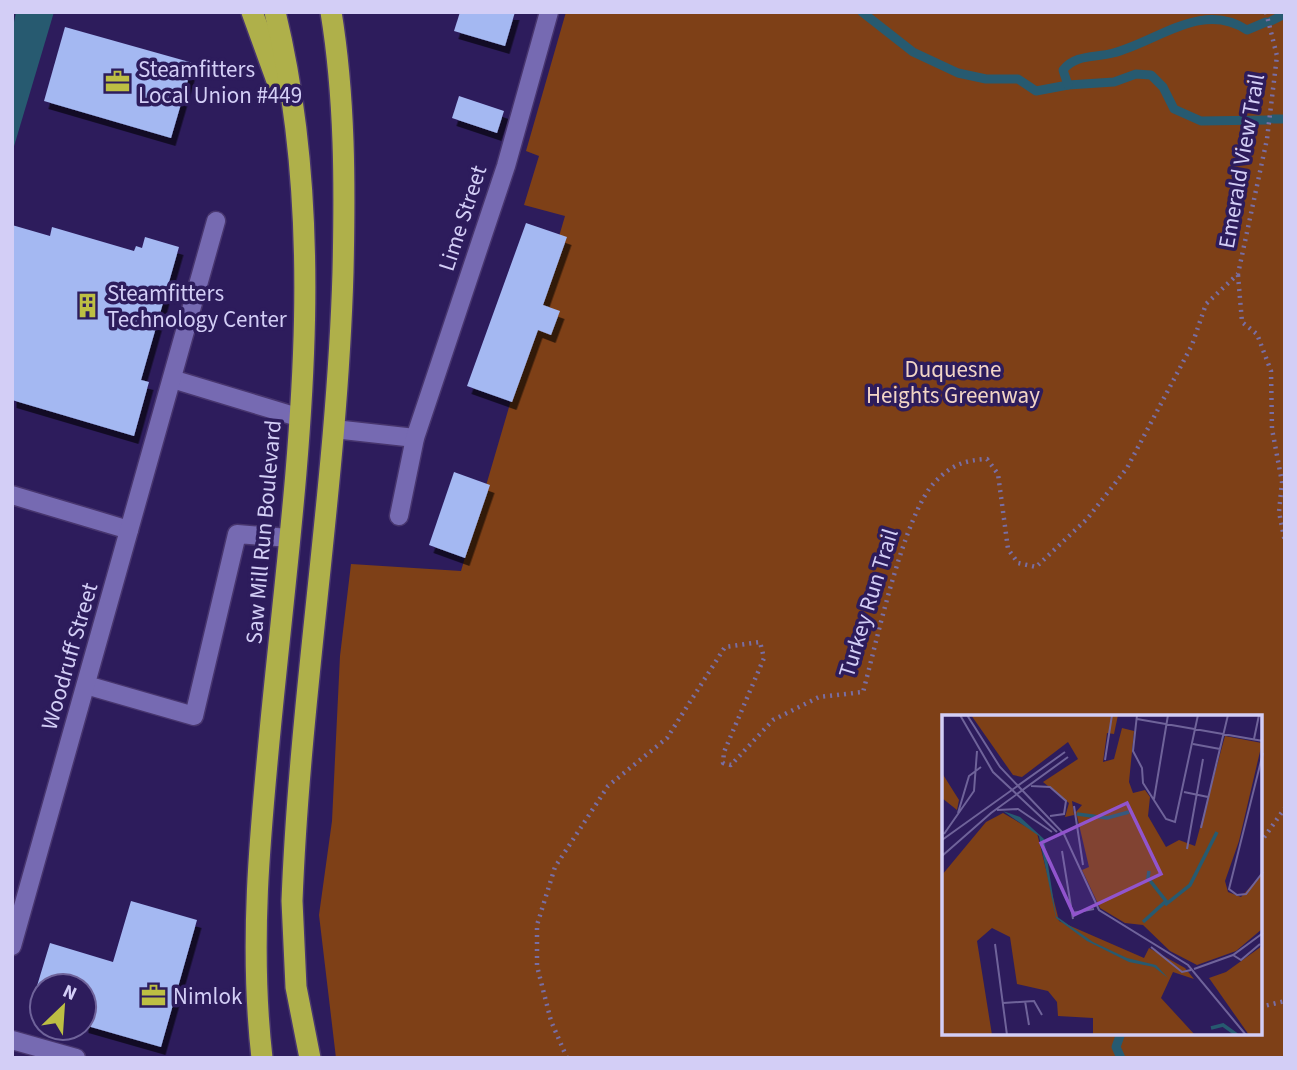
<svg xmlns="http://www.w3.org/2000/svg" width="1297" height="1070" viewBox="0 0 1297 1070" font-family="'Source Sans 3',sans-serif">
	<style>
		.green { fill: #7e4017; fill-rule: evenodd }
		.water { fill: #275a70 }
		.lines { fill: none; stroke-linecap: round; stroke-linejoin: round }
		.stream { stroke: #275a70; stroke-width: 9 }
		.building { fill: #a4b8f2; filter: url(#shadow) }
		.minor-casing { stroke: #48366f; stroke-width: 21 }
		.highway-casing { stroke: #48366f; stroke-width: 24 }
		.path { stroke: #796ea3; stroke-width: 4.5; stroke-dasharray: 2 5; stroke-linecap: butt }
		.minor { stroke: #766ab2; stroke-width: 18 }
		.highway { stroke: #afb04a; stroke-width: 21 }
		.labels { text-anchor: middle; stroke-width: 7; stroke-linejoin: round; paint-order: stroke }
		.poi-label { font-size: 23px; fill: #d3cef6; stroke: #2d1c5c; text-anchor: start }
		.street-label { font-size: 23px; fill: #d3cef6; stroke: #2d1c5c }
		.park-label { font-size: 23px; fill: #f2d5c6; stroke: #2d1c5c }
		.inset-river { fill: none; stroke: #275a70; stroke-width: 3.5 }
		.inset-road { fill: none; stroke: #6f639a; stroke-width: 2 }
		.view { fill: #9154cd; fill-opacity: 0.15; stroke: #9154cd; stroke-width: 3.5 }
		.inset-edge { fill: none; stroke: #d3cef6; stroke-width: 3.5 }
	</style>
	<defs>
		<filter id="shadow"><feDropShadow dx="4.5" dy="8" stdDeviation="0" flood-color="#0009"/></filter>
	</defs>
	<rect width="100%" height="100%" fill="#2d1c5c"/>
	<!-- green -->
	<path class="green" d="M566 12H1285V1058H336L319 915 332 821 340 656 351 564 461 571 565 216 524 205 539 156 526 151ZM944 716H1260V1033H944Z"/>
	<!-- water -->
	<polygon class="water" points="16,12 54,12 12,153 12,32"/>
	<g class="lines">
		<!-- stream -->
		<g class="stream">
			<polyline points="862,12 913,52 958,73 986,79 1018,79 1036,91 1068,85 1114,82 1136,74 1151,75 1163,87 1174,109 1201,121 1268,120"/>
			<polyline points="1271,21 1285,14"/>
			<path d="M1068 85 1063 70C1076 54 1095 58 1113 53 1157 42 1202 0 1247 30L1266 22"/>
			<polyline points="1273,119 1285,119"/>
			<polyline points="1121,1033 1116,1047 1121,1058"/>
		</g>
	</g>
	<!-- building -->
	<g class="building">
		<polygon points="460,12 515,12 505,46 454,31"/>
		<polygon points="65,27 193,63 171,138 44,101"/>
		<polygon points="459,96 504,111 497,133 452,118"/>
		<polygon points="526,223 567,237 543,305 560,311 551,335 538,330 512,402 467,386"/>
		<polygon points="12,225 50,236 52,227 134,251 136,246 142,248 145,237 179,247 141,380 149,382 134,436 12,400"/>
		<polygon points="454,472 490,485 465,558 429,545"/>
		<polygon points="131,901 197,920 161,1047 84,1025 84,986 42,986 42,1013 30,1009 50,943 113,962"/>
	</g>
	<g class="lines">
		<defs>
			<g id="minor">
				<polyline points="172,379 301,418"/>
				<polyline points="334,429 415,438"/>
				<polyline points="12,495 129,530"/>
				<polyline points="399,516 415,438 506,166 549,12"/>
				<polyline points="86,685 194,716 237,534 289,538"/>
				<polyline points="12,946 216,221"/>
				<polyline points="12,1040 76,1058"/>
			</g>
			<g id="highway">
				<polyline points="252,12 277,81"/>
				<path d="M262 1058C249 944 260 834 271 721 294 486 332 246 275 12"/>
				<path d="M310 1058 296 987 292 901C300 691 337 482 343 272 345 185 345 98 331 12"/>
			</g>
		</defs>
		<!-- minor casing -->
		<use href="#minor" class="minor-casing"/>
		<!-- highway casing -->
		<use href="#highway" class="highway-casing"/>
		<!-- path -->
		<g class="path">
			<polyline points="1238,275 1242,322 1257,334 1271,371 1272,429 1282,482 1279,512 1285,542"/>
			<polyline points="1260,843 1285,808"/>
			<polyline points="1260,1007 1285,1001"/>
			<path d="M567 1058 551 1021 537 966V925L555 867 608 786 667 738 725 647 760 642 764 658 724 752 723 763 731 765 773 720 819 697 863 692C876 645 904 513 935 482 951 465 965 460 987 459L998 474 1008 549 1018 563 1036 567 1087 519 1127 468 1192 345 1206 304 1238 274 1267 139 1277 56 1266 12"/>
		</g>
		<!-- minor -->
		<use href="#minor" class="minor"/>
		<!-- highway -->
		<use href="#highway" class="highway"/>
	</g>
	<!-- icons -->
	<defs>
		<symbol id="office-bare" viewBox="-9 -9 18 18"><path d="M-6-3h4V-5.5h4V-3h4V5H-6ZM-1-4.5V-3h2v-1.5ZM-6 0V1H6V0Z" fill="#bdbf43" stroke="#2d1c5c" stroke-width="2.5" paint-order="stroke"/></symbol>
		<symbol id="building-bare" viewBox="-9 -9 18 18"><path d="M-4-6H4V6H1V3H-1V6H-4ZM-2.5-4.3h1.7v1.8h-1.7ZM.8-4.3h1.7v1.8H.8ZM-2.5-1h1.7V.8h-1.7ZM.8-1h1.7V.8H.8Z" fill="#bdbf43" stroke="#2d1c5c" stroke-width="2.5" paint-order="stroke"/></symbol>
	</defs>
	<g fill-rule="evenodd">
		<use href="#office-bare" x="100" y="64" width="35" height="35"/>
		<use href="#building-bare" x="70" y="288" width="35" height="35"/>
		<use href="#office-bare" x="136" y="978" width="35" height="35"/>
	</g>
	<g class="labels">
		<!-- poi labels -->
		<g class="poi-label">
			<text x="138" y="77">Steamfitters<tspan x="138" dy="26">Local Union #449</tspan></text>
			<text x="107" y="301">Steamfitters<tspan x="107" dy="26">Technology Center</tspan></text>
			<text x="173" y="1004">Nimlok</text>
		</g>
		<!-- street labels -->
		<g class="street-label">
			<text transform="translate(1241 161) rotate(-80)" y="8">Emerald View Trail</text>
			<text transform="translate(462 218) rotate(-72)" y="8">Lime Street</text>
			<text transform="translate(263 532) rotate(-85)" y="8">Saw Mill Run Boulevard</text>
			<text transform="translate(868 603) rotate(-73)" y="8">Turkey Run Trail</text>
			<text transform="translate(69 656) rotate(-74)" y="8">Woodruff Street</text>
		</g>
		<!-- park labels -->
		<g class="park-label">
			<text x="953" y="377">Duquesne<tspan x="953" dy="26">Heights Greenway</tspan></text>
		</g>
	</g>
	<!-- overview -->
	<g transform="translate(942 715)">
		<rect width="320" height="320" fill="#2d1c5c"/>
		<path d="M29 0H176L172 19 165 18 161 47 172 44 180 13 192 16 187 67 191 78 203 75 208 82 206 101 224 132 237 125 253 131 283 21 320 28 297 126 283 166 286 177 299 182 320 159V214L294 236 255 250 228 236 201 210 183 208 158 193 140 155 147 152 134 97 140 90 130 86 132 100 123 102 127 88 101 67 136 44 126 27 80 62 71 60ZM0 58 17 85 15 95 0 83ZM61 98 95 118 117 206 202 243 207 233 243 253 252 264 231 257 219 283 253 320H151V303L116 301 115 287 106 276 75 269 68 222 50 213 35 226 50 320H0V160L44 107ZM320 231V320H307L267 263 284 257Z" fill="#7e4017"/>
		<path d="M61 96 78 102 102 124 114 201 151 227 185 243 214 250 226 263 212 252 187 247 145 226 114 203 97 121Z" fill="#275a70"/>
		<path class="inset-river" d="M135 99 165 103 187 97M223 190 248 170 275 117M201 207 224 186 206 163 207 156M269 313 281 310 295 320"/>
		<path class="inset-road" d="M18 0 51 57 115 117M25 0 58 52 122 119 157 195 246 250 304 320M195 0 191 36 200 53 201 68 224 104 233 107 256 0M195 4 321 26M312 24 317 0M251 29 278 34M321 38 287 174 295 180 304 179 321 157M163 45 170 0M89 71 108 72 124 86 122 99 108 101M242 77 266 82M212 84 226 0M132 91 141 150M55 95 76 94 110 117M16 98 27 61 39 52M259 113 286 0M2 119 32 76 35 36M0 125 123 37M245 134 261 44M120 136 131 204M0 141 49 98 126 42M130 198 152 194M53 229 65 320M209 232 240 257 249 255M291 240 299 245 318 229M252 254 291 240 321 218M83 286 87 310M61 288 92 286 100 300"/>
		<path class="view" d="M185 88 219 159 132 200 99 128Z"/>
		<rect width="320" height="320" class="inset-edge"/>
	</g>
	<!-- border -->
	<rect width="1297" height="1070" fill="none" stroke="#d3cef6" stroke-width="28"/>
	<!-- north arrow -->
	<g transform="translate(63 1007) rotate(25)"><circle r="33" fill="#2d1c5c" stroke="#6f639a" stroke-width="2"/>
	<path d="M0-5L12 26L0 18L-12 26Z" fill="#bdbf43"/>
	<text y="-10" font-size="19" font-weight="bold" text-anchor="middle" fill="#d3cef6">N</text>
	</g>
</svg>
